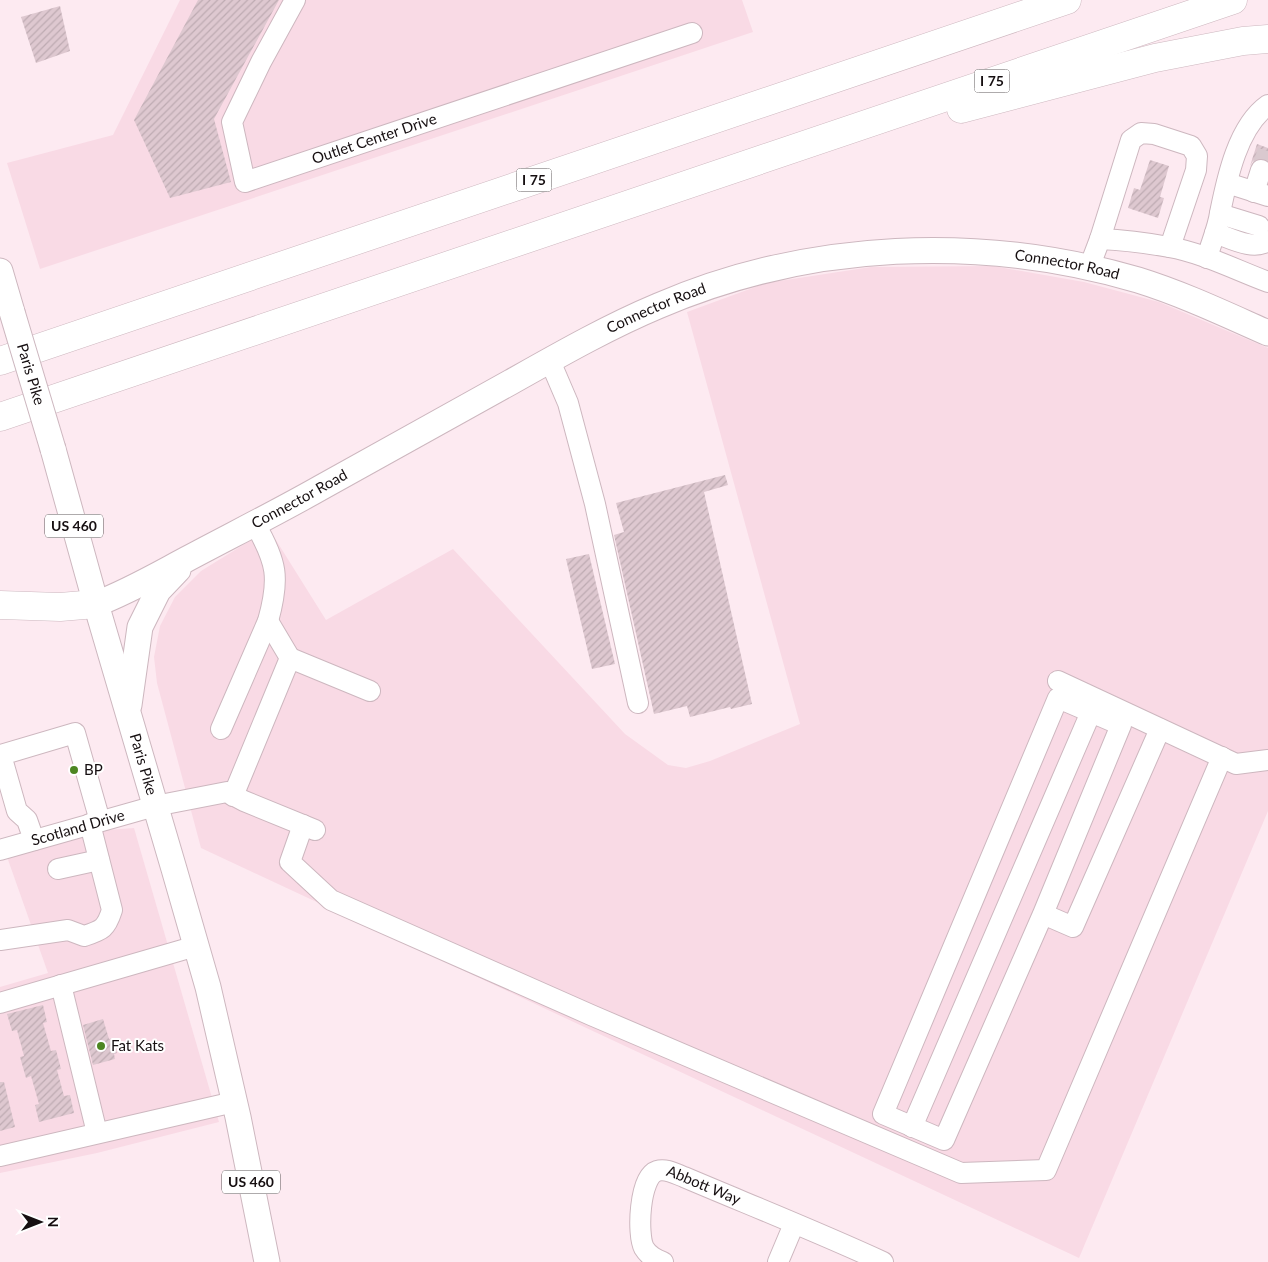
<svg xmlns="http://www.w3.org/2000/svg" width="1268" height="1262" viewBox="0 0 1268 1262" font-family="Lato,sans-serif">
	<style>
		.built { fill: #f9dae5 }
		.building { fill: url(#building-hatch) }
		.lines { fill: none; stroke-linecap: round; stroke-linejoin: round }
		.minor-tunnel { stroke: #dac9cf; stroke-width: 20; stroke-dasharray: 20 10; stroke-linecap: butt }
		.minor-casing { stroke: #cdb7bf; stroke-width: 22 }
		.major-casing { stroke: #cdb7bf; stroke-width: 27 }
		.highway-casing { stroke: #cdb7bf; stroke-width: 29 }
		.minor { stroke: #fff; stroke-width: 20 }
		.major { stroke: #fff; stroke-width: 25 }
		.highway { stroke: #fff; stroke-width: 28 }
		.major-bridge-casing { stroke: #cdb7bf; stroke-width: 27; stroke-linecap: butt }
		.major-bridge { stroke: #fff; stroke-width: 25 }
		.poi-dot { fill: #4d8622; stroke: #fff; stroke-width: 2 }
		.labels { text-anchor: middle; stroke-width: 4; stroke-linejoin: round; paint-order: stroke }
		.shield { fill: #fff; stroke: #5c5758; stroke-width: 1 }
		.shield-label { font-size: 14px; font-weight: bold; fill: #160f11 }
		.street-label { font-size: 15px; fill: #160f11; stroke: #fff }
		.poi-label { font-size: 15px; fill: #160f11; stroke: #fff; text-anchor: start }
	</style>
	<defs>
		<pattern id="building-hatch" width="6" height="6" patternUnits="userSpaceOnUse" patternTransform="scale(1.25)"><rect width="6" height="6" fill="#dec8d0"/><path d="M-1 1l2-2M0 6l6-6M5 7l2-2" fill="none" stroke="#beabb2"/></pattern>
	</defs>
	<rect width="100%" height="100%" fill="#fdeaf1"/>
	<!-- built -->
	<g class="built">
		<polygon points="180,0 742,0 753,32 40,269 7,163 113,135"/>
		<polygon points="993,266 1084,282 1159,302 1268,348 1268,811 1079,1258 201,848 157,683 154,657 160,626 175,597 201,571 269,529 326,620 453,549 625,734 668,765 686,768 710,761 800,724 687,312 766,283 871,267"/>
		<polygon points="134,828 219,1122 97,1153 0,1173 0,987 48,973 6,854 81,832"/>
	</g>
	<!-- building -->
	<g class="building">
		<polygon points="198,0 279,0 214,119 231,182 170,198 134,120"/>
		<polygon points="60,6 70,51 36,63 21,17"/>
		<polygon points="1257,144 1268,148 1268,161 1264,159 1258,159 1253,161 1250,166"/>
		<polygon points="1150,160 1169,166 1160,197 1164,198 1158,218 1128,208 1134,188 1140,190"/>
		<polygon points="725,475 728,485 704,492 752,704 731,709 730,707 690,717 687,706 654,714 614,535 624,532 616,503"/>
		<polygon points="589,554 615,664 592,669 566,559"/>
		<polygon points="43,1005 47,1022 43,1023 51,1051 56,1050 61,1069 57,1070 64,1096 70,1095 74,1113 39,1122 35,1105 39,1104 31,1076 26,1078 20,1057 24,1056 17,1030 12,1031 7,1014"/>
		<polygon points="103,1019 109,1039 113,1038 117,1053 114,1054 115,1059 93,1065 83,1025"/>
		<polygon points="0,1082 4,1082 15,1127 0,1131"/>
	</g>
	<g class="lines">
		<!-- minor-tunnel -->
		<polyline class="minor-tunnel" points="1261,170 1268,150"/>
		<defs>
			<g id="minor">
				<path id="s1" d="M295 0 261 62 232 122 245 182 692 33"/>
				<polyline points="1227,183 1268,196"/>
				<polyline points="1254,192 1261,170"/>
				<polyline points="1220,214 1259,226"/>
				<path d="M1215 233C1230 238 1253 251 1268 241"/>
				<polyline points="1100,239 1131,140 1141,133 1154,134 1191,146 1197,156 1196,170 1170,247"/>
				<path d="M1207 258C1211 243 1218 228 1220 213 1227 178 1238 126 1268 105"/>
				<path d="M1089 268 1100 239C1123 240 1147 243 1169 247 1203 253 1236 270 1268 282"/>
				<polyline points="550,361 568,403 595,504 638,703"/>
				<polyline points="268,621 290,658"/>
				<polyline points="1058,681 1236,764 1268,760"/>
				<path d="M221 729 268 621C280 578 277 562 255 524"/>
				<polyline points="233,796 290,658 370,691"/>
				<polyline points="303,825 290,862 331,900 591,1015 961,1173 1046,1170 1222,757"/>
				<polyline points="34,840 27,820 17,811 1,755 75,733 100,821"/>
				<path id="s2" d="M0 850 155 806 227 792 244 801 315 830"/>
				<polyline points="58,869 99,860"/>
				<polyline points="1043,914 1121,725 1058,698 883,1114 944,1140 1043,914 1073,927 1160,729"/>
				<path d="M0 940 68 930 84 936C102 930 106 929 112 910L90 824"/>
				<polyline points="61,985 97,1133"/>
				<polyline points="0,1003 196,946"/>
				<polyline points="912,1127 1091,712"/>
				<polyline points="0,1156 234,1102"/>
				<path id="s3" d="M663 1262C655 1259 649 1256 644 1248 637 1235 639 1177 657 1171 666 1168 676 1174 684 1177 750 1205 818 1232 883 1262"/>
				<polyline points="778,1262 794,1224"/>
			</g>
			<g id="major">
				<polyline points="0,271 12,312"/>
				<path id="s4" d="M53 449 96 604 174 869 208 987 238 1117 267 1262"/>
				<path id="s5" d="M96 604C128 592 157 575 187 559 232 535 278 512 322 487 385 452 448 417 511 382 559 355 608 327 658 306 809 241 981 234 1138 280 1183 294 1225 314 1268 333"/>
				<polyline points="129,705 140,627 158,591 178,570"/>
			</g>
			<g id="highway">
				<polyline points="961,109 1155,58 1243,41 1268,39"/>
				<polyline points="0,361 1067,0"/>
				<polyline points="0,417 1233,0"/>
				<polyline points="0,605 60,607 96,604"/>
			</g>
		</defs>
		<!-- minor casing -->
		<use href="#minor" class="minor-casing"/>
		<!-- major casing -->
		<use href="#major" class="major-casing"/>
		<!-- highway casing -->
		<use href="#highway" class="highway-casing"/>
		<!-- minor -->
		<use href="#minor" class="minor"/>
		<!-- major -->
		<use href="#major" class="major"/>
		<!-- highway -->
		<use href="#highway" class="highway"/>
		<defs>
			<g id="major-bridge">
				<path id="s6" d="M12 312 53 449"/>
			</g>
		</defs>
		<!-- major-bridge casing -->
		<use href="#major-bridge" class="major-bridge-casing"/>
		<!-- major-bridge -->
		<use href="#major-bridge" class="major-bridge"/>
	</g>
	<!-- markers -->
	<g class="poi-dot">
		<circle cx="74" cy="770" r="5"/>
		<circle cx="101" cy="1046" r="5"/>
	</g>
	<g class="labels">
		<!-- shield labels -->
		<g class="shield">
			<rect x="974.5" y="69.5" width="35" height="23" rx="4"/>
			<rect x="516.5" y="168.5" width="35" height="23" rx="4"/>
			<rect x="45" y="514.5" width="58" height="23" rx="4"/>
			<rect x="222" y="1170.5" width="58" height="23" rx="4"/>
		</g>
		<g class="shield-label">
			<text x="992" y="86">I 75</text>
			<text x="534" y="185">I 75</text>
			<text x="74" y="531">US 460</text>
			<text x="251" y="1187">US 460</text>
		</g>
		<!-- street labels -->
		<g class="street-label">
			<text dy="5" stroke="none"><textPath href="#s1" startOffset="335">Outlet Center Drive</textPath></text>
			<text dy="5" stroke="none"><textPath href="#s5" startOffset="1054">Connector Road</textPath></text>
			<text dy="5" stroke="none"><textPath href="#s5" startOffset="634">Connector Road</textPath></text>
			<text dy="5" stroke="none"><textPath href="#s6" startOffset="65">Paris Pike</textPath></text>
			<text dy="5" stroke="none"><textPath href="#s5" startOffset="229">Connector Road</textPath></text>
			<text dy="5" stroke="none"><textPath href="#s4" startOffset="328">Paris Pike</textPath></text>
			<text dy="5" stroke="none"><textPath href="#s2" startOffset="81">Scotland Drive</textPath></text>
			<text dy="5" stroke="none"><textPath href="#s3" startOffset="156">Abbott Way</textPath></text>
		</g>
		<!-- poi labels -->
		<g class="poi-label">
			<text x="84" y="775">BP</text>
			<text x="111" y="1051">Fat Kats</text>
		</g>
	</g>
	<!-- north arrow -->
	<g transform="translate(40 1222) rotate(90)" stroke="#ffffff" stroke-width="4" paint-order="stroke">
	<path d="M0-4L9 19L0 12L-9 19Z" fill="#160f11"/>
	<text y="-8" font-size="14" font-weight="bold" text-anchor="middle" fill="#160f11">N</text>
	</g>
</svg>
